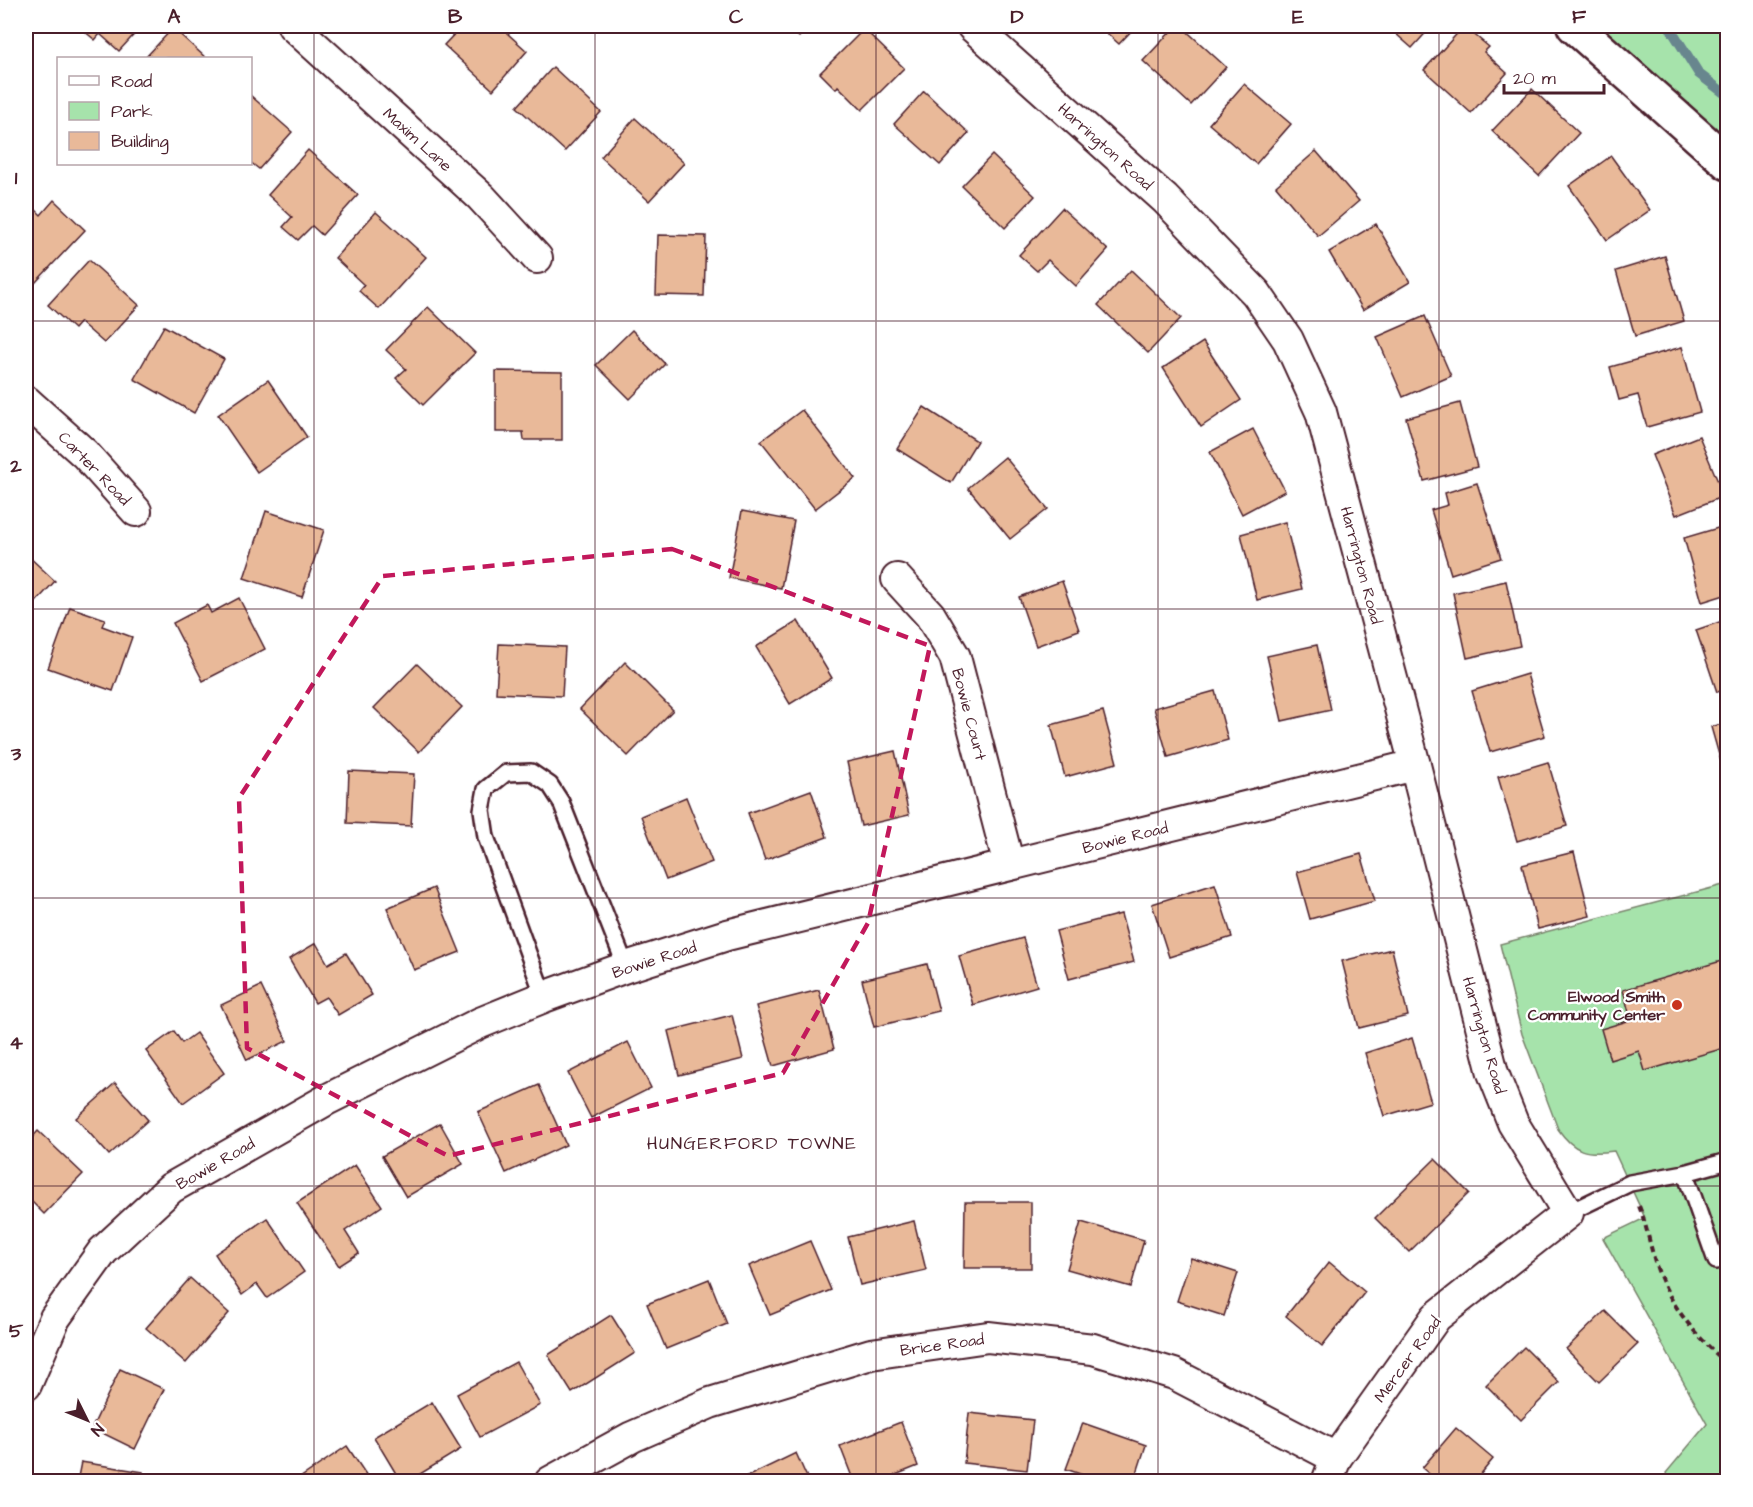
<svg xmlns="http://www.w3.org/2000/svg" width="1753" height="1507" viewBox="0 0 1753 1507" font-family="'Architects Daughter',sans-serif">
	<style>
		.green { fill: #a6e3ab; stroke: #78816b; stroke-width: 1.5 }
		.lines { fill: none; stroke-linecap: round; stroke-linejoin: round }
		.stream { stroke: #67868e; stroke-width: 10 }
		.building { fill: #e9b999; stroke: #4a1f2b; stroke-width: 1.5 }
		.service-casing { stroke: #4a1f2b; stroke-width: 20 }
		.minor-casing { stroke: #4a1f2b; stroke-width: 34 }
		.tertiary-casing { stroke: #4a1f2b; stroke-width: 38 }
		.path { stroke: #4a1f2b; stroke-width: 4; stroke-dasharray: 6 4.5; stroke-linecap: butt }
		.service { stroke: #fff; stroke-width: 15 }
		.minor { stroke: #fff; stroke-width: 30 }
		.tertiary { stroke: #fff; stroke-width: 33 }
		.marked { fill: none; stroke: #c2185b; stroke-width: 4.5; stroke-dasharray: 12 8; stroke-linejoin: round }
		.grid { fill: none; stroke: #4a1f2b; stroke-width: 1.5; stroke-opacity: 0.55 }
		.poi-dot { fill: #c8321e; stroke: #fff; stroke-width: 2 }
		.labels { text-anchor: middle; stroke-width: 4.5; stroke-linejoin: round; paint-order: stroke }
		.street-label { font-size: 16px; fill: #4a1f2b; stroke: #fff }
		.poi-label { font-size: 16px; font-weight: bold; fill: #4a1f2b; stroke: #fff; text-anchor: end }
		.neighbourhood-label { font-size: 18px; letter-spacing: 1.5px; fill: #4a1f2b; stroke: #fff }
		.neatline { fill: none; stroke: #4a1f2b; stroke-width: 2 }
		.grid-label { font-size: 20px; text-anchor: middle; font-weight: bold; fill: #4a1f2b }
	</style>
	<rect width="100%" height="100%" fill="#fff"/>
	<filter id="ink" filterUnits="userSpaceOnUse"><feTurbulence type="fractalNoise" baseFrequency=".0167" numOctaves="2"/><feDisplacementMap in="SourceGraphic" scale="12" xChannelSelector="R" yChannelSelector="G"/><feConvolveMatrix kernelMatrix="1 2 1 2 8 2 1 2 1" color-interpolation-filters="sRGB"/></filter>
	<g filter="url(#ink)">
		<!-- green -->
		<g class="green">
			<polygon points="1574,26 1727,26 1727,169"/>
			<path d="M1727 884V1481H1671L1666 1473 1707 1424 1603 1238 1645 1218 1614 1151C1586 1155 1574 1152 1558 1129L1522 1034 1500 944Z"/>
		</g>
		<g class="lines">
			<!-- stream -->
			<polyline class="stream" points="1669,26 1699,74 1728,96"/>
		</g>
		<!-- building -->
		<g class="building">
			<polygon points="78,26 142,26 119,51 100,34 95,40"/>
			<polygon points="462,26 499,26 527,51 493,90 444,45"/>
			<polygon points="786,26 809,26 799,37"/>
			<polygon points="1099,26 1136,26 1119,44"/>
			<polygon points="1176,26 1181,26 1226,67 1191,105 1143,61"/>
			<polygon points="1387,26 1432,26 1412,48"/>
			<polygon points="1464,26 1489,47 1484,52 1507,73 1471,113 1424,70"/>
			<polygon points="173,28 206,58 145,58"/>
			<polygon points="864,29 904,68 862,110 838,86 836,89 820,73"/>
			<polygon points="553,67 601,112 565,151 517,107"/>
			<polygon points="1244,84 1291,124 1256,164 1209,124"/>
			<polygon points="1532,89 1579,133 1539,176 1492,131"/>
			<polygon points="924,91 969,133 940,165 894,124"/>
			<polygon points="250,95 292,132 259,169 250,162"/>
			<polygon points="635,118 684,163 649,201 601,157"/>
			<polygon points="308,150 358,195 322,235 312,226 298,240 283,227 292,217 268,195"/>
			<polygon points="1316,151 1359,201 1318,236 1276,186"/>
			<polygon points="992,155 1035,196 1005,228 962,186"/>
			<polygon points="1611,156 1650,210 1607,240 1569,186"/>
			<polygon points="26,200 41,215 54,200 85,230 35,283 26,274"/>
			<polygon points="1062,208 1108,250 1076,286 1048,260 1037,271 1019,255"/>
			<polygon points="376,212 426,257 379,309 359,291 364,285 335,258"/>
			<polygon points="1376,224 1410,282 1363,310 1329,252"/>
			<polygon points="658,235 706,236 704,296 656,295"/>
			<polygon points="1665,256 1684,321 1635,336 1616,271"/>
			<polygon points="89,260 139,305 104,343 80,322 74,329 48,305"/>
			<polygon points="1131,270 1181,318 1148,353 1098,305"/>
			<polygon points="428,307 475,353 423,405 396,378 406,369 386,350"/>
			<polygon points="1425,316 1451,376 1403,397 1377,337"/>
			<polygon points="164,326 224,359 194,413 134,379"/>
			<polygon points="632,330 665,364 630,399 596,365"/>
			<polygon points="1203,342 1241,400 1201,427 1163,368"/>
			<polygon points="1682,347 1700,412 1647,427 1638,395 1619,400 1610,367"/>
			<polygon points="496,371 562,372 562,440 524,440 523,432 496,432"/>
			<polygon points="268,380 307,437 257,472 218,415"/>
			<polygon points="1460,403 1477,467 1424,481 1406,418"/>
			<polygon points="924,407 977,441 951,483 897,449"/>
			<polygon points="802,410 855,478 815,509 761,441"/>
			<polygon points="1253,429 1285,491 1242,514 1210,452"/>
			<polygon points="1699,436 1724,496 1676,515 1652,455"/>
			<polygon points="1005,457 1048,509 1010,539 968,488"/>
			<polygon points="1477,483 1501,558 1451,574 1431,510 1448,505 1445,493"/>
			<polygon points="266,511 324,530 302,597 244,578"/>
			<polygon points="742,511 794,521 781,588 729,578"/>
			<polygon points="1285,522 1302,589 1257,600 1241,534"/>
			<polygon points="1728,525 1728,594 1702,602 1684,538"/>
			<polygon points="26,554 55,581 26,613"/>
			<polygon points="1062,581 1079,630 1036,646 1019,597"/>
			<polygon points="1506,581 1520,646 1467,658 1453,593"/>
			<polygon points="239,598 265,649 203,681 173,623 207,605 211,613"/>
			<polygon points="70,607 105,619 102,626 132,637 113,691 48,668"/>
			<polygon points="1728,619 1728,689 1717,692 1696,630"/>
			<polygon points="798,621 832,678 790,704 756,647"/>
			<polygon points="499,644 565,647 562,696 496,693"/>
			<polygon points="1317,645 1331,710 1282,721 1267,656"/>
			<polygon points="625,662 673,710 628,756 580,709"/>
			<polygon points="417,664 462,707 419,752 374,708"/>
			<polygon points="1527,674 1545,736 1490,752 1472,691"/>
			<polygon points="1215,691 1228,740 1168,757 1154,708"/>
			<polygon points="1103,711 1117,763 1065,777 1051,725"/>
			<polygon points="1728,722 1728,783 1727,783 1711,727"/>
			<polygon points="895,751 909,815 861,826 847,762"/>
			<polygon points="1548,762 1567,826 1517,841 1498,777"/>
			<polygon points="349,771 414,774 411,826 347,823"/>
			<polygon points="811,790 827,837 765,860 748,813"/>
			<polygon points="686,797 712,862 666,880 641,816"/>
			<polygon points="1574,852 1590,916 1538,929 1522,865"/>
			<polygon points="1361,854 1375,901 1310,919 1297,872"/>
			<polygon points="1215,884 1232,937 1169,957 1152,904"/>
			<polygon points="434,888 460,952 414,970 387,908"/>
			<polygon points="1121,914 1134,962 1069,979 1056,931"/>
			<polygon points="1023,938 1037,986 973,1005 959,956"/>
			<polygon points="316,943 328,964 346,953 372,995 338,1015 326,997 315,1003 289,959"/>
			<polygon points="1392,949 1408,1016 1359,1028 1342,961"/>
			<polygon points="1728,959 1728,1047 1645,1071 1639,1051 1610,1060 1601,1029 1631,1020 1623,990"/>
			<polygon points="927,964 939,1011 874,1027 862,980"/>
			<polygon points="261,986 287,1041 247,1060 221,1005"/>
			<polygon points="819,990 834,1049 773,1066 756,1006"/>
			<polygon points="732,1015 743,1059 679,1075 668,1031"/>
			<polygon points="174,1031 182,1043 196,1033 224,1073 183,1103 146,1051"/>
			<polygon points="1412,1038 1431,1102 1384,1116 1365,1053"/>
			<polygon points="628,1042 651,1088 591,1118 568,1073"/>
			<polygon points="115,1083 148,1120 109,1155 76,1118"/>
			<polygon points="539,1085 566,1145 506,1173 478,1112"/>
			<polygon points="440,1123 463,1164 406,1197 382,1156"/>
			<polygon points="38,1131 83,1174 44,1214 26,1196 26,1144"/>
			<polygon points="1435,1159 1469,1193 1409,1252 1375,1218"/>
			<polygon points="355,1165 382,1206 345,1231 359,1253 339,1266 297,1203"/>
			<polygon points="965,1202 1031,1202 1031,1268 964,1268"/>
			<polygon points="267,1218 304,1272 267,1298 257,1284 242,1295 215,1254"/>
			<polygon points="914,1221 926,1270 860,1285 848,1237"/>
			<polygon points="1081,1222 1144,1240 1131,1287 1067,1269"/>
			<polygon points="810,1241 831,1290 770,1315 749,1266"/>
			<polygon points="1191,1258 1238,1273 1224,1316 1177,1301"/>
			<polygon points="1329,1262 1365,1292 1322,1346 1286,1316"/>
			<polygon points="190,1278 229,1313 186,1363 146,1328"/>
			<polygon points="709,1279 727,1324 666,1349 647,1304"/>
			<polygon points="1605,1311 1638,1344 1599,1382 1566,1349"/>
			<polygon points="611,1315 635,1353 572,1393 548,1355"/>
			<polygon points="1524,1347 1559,1382 1521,1420 1486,1385"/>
			<polygon points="516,1362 540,1405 480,1437 457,1394"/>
			<polygon points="120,1369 164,1389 135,1449 92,1428"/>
			<polygon points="432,1402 461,1449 407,1482 401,1482 374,1437"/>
			<polygon points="969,1413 1033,1420 1027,1470 964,1463"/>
			<polygon points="901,1422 918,1466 878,1482 854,1482 840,1446"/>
			<polygon points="1083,1423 1146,1445 1134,1482 1103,1482 1066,1469"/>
			<polygon points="1456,1428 1493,1459 1480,1475 1488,1482 1439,1482 1422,1468"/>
			<polygon points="347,1446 371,1482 294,1482"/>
			<polygon points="796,1453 809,1482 736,1482"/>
			<polygon points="81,1462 143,1472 142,1482 77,1482"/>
		</g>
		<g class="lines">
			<defs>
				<g id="service">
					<polyline points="544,997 486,837 482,810 486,789 506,773 531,772 550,785 561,802 626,967"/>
					<polyline points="1685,1173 1716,1261 1728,1259"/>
					<polyline points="1568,1213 1630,1183 1685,1173 1728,1161"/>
				</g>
				<g id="minor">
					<polyline points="293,26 481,197 537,258"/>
					<polyline points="972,26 1165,199 1256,293 1288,340 1321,412 1415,765 1493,1073 1513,1123 1568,1213 1436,1317 1336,1458 1327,1482"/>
					<polyline points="26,401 85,454 136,511"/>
					<polyline points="897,579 930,615 955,657 1009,865"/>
					<polyline points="26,1385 55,1318 103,1251 171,1188 328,1099 480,1023 544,997 626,967 727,935 1415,765"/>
					<polyline points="550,1482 632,1437 710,1403 871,1354 988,1337 1093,1349 1174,1374 1336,1458"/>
				</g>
				<polyline id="tertiary" points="1574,26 1728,163"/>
			</defs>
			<!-- service casing -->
			<use href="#service" class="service-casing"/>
			<!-- minor casing -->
			<use href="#minor" class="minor-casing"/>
			<!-- tertiary casing -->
			<use href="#tertiary" class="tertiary-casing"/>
			<!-- path -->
			<path class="path" d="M1639 1206C1647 1226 1650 1247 1657 1268 1671 1307 1697 1338 1728 1364"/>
			<!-- service -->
			<use href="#service" class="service"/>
			<!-- minor -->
			<use href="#minor" class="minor"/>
			<!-- tertiary -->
			<use href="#tertiary" class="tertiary"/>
		</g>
	</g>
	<!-- marked area -->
	<path class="marked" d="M672 549 930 646 868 923 783 1073 448 1156 247 1048 239 798 383 576Z"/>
	<!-- grid -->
	<path class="grid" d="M314 26V1482M595 26V1482M876 26V1482M1158 26V1482M1439 26V1482M26 321H1728M26 609H1728M26 898H1728M26 1186H1728"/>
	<!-- markers -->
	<circle class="poi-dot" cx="1677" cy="1005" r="6"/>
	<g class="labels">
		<!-- street labels -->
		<g class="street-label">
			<text transform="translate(418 139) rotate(42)" y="6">Maxim Lane</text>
			<text transform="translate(1106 146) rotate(42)" y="6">Harrington Road</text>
			<text transform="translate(95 468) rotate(46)" y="6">Carter Road</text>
			<text transform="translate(1362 565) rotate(75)" y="6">Harrington Road</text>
			<text transform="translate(970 714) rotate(75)" y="6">Bowie Court</text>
			<text transform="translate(1125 837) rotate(-14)" y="6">Bowie Road</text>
			<text transform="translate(654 959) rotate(-18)" y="6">Bowie Road</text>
			<text transform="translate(1485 1035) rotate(74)" y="6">Harrington Road</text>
			<text transform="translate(215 1163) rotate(-30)" y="6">Bowie Road</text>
			<text transform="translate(942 1344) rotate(-8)" y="6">Brice Road</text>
			<text transform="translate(1407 1359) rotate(-54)" y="6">Mercer Road</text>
		</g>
		<!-- poi labels -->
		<g class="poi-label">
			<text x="1665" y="1002">Elwood Smith<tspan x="1665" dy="18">Community Center</tspan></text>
		</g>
		<!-- neighbourhood labels -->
		<g class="neighbourhood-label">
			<text x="752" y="1149">HUNGERFORD TOWNE</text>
		</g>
	</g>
	<!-- margin -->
	<rect width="1753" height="1507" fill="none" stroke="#fff" stroke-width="66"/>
	<!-- legend -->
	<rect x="57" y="57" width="195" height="108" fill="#ffffff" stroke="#b7a5aa" stroke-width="1.5"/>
	<rect x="69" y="76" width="30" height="9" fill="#ffffff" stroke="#b7a5aa" stroke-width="1.5"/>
	<text x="111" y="87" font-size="18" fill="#4a1f2b">Road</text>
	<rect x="69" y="102" width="30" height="18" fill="#a6e3ab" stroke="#b7a5aa" stroke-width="1.5"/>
	<text x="111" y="117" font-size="18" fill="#4a1f2b">Park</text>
	<rect x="69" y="132" width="30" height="18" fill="#e9b999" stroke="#b7a5aa" stroke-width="1.5"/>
	<text x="111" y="147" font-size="18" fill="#4a1f2b">Building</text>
	<!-- north arrow -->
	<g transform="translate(87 1420) rotate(133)" stroke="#ffffff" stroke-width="4.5" paint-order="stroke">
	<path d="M0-4.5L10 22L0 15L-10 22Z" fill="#4a1f2b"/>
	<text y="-9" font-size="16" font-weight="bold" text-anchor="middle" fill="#4a1f2b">N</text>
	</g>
	<!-- scale -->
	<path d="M1504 84v9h100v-9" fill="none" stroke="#4a1f2b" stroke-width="3"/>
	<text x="1513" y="84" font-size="18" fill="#4a1f2b" stroke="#ffffff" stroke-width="4.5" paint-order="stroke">20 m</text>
	<rect x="33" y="33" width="1687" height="1441" class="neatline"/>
	<g class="grid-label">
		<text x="174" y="23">A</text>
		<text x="455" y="23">B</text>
		<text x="736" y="23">C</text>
		<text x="1017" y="23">D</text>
		<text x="1298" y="23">E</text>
		<text x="1579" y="23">F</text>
		<text x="16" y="184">1</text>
		<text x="16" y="472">2</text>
		<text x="16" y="760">3</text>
		<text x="16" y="1049">4</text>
		<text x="16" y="1337">5</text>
	</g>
</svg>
